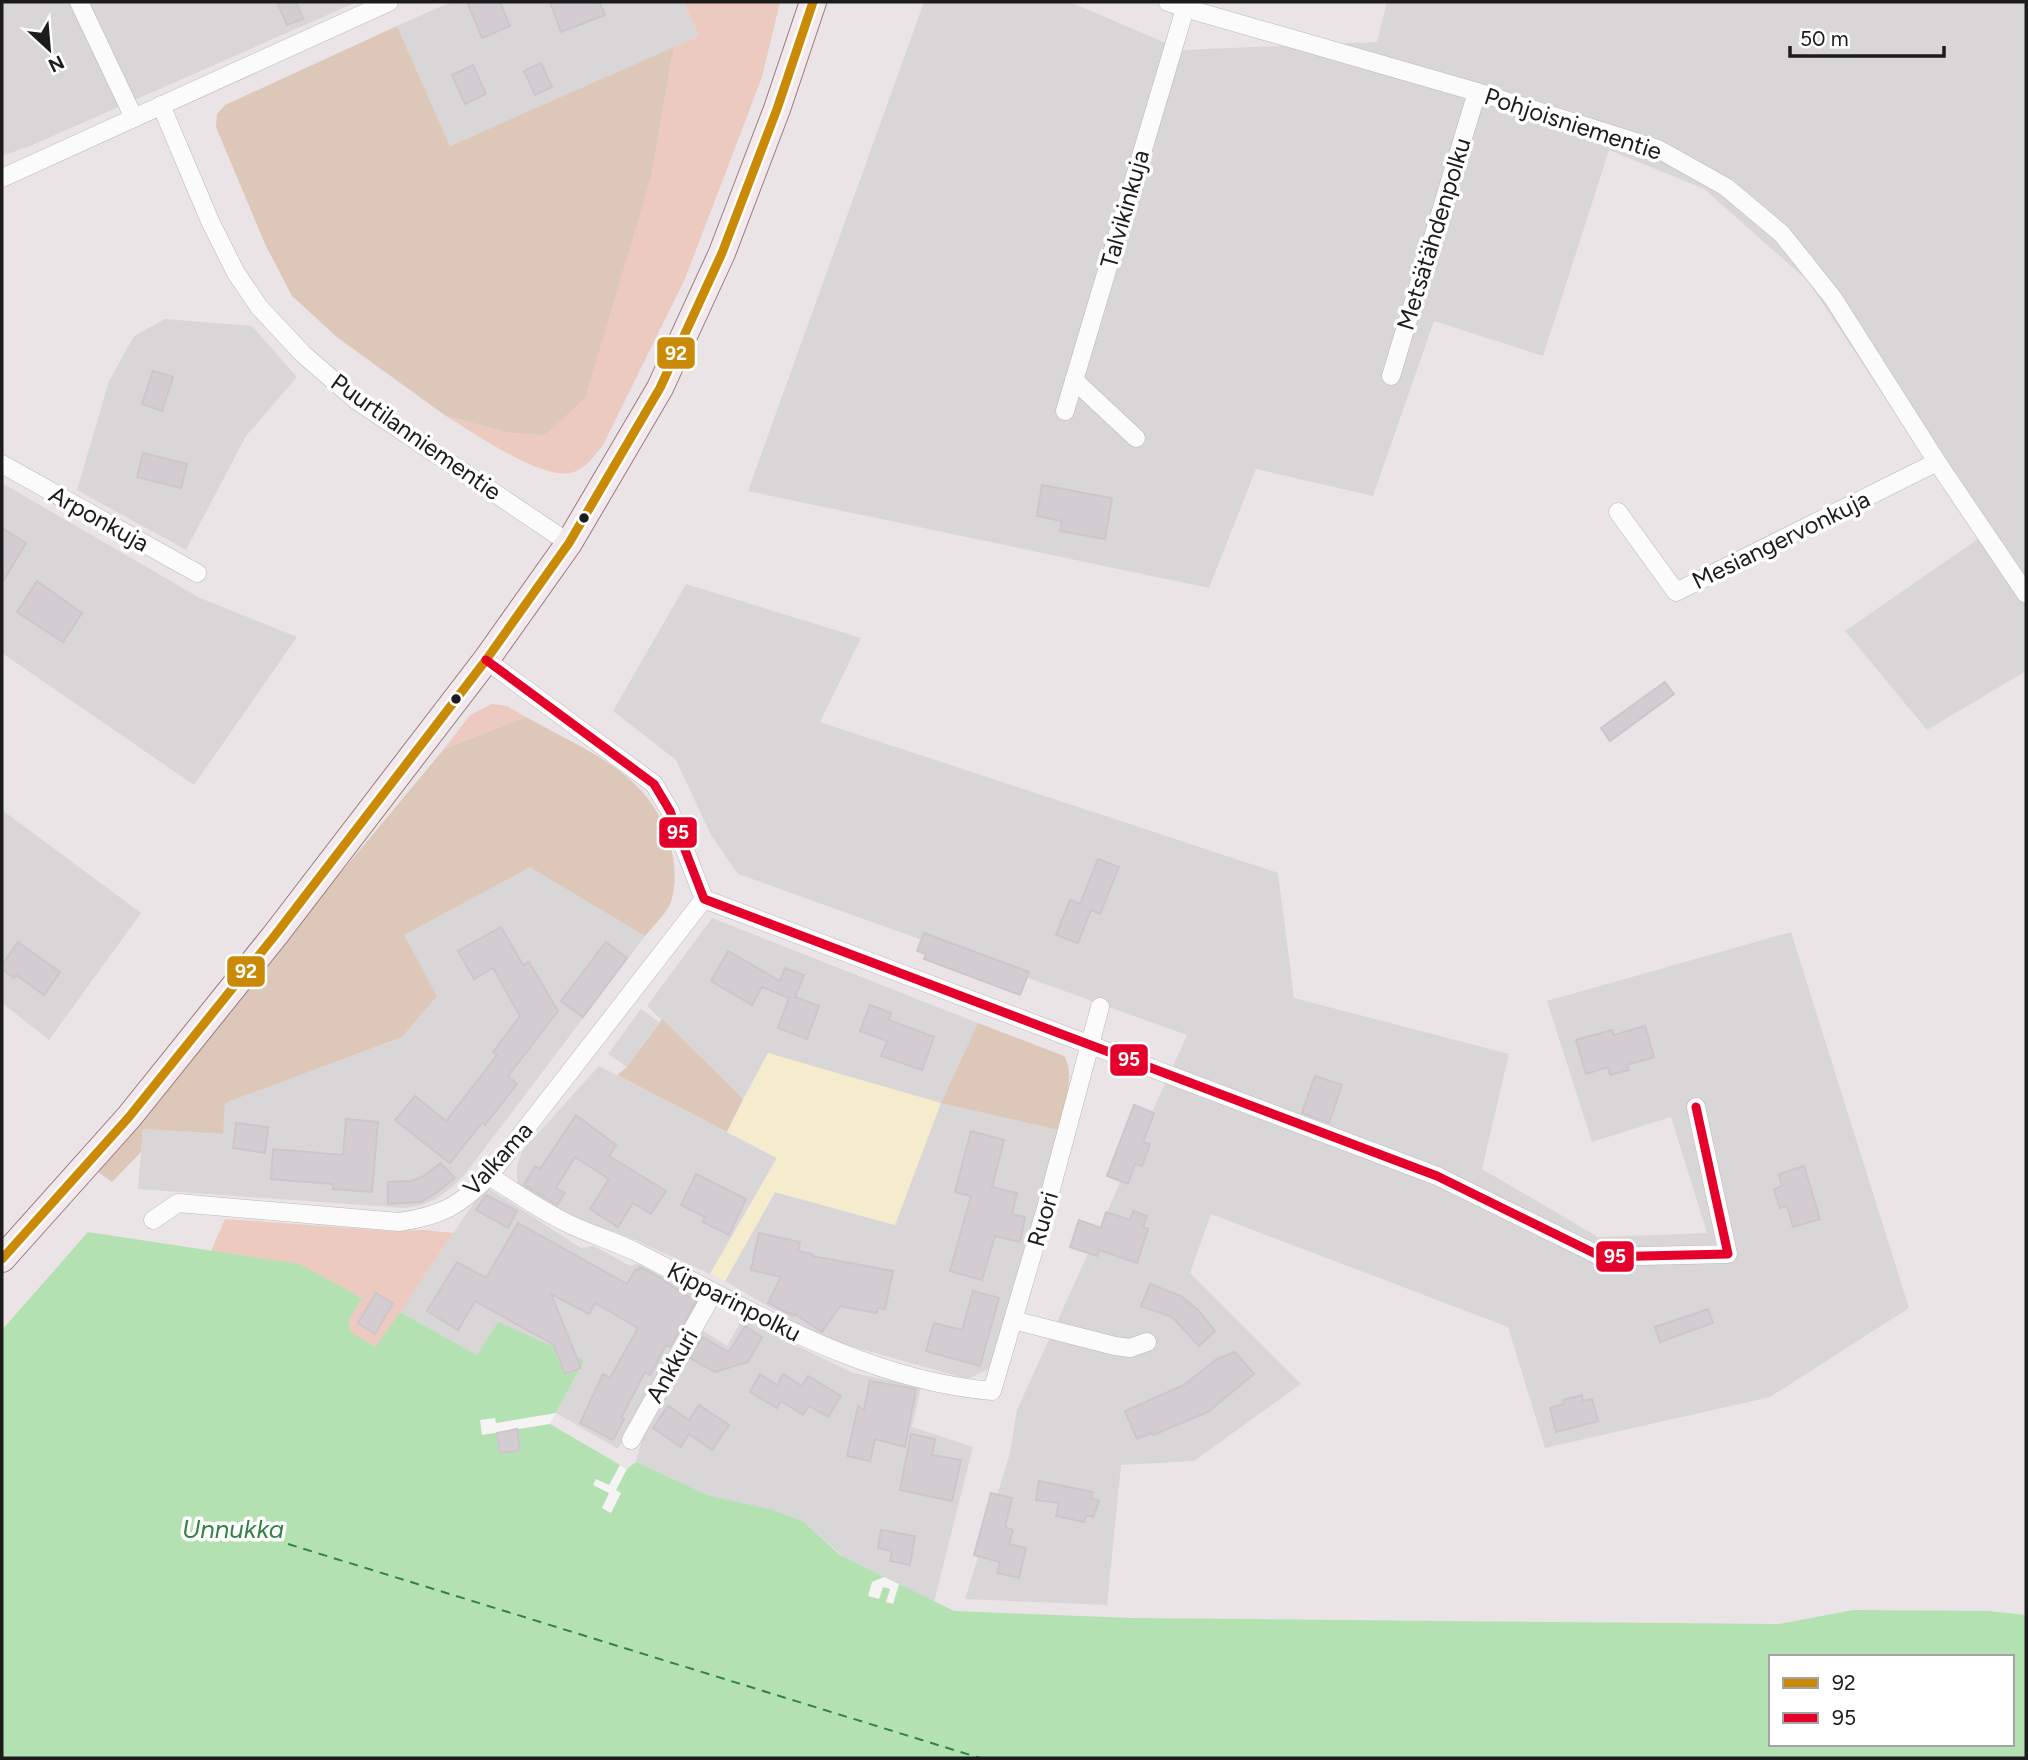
<svg xmlns="http://www.w3.org/2000/svg" width="2028" height="1760" viewBox="0 0 2028 1760" font-family="Figtree,sans-serif">
	<style>
		.residential { fill: #d9d6d8 }
		.grass { fill: #eccac0 }
		.forest { fill: #ddc7b8 }
		.park { fill: #f5eccd }
		.water { fill: #b4e1b2; fill-rule: evenodd }
		.pier { fill: #f6f3f4 }
		.lines { fill: none; stroke-linecap: round; stroke-linejoin: round }
		.ferry { stroke: #338247; stroke-width: 2; stroke-dasharray: 9 7; stroke-linecap: butt }
		.building { fill: #d3cdd1; stroke: #cec5cb; stroke-width: 2 }
		.street-casing { stroke: #bab7b9; stroke-width: 19 }
		.secondary-casing { stroke: #957c80; stroke-width: 28 }
		.street { stroke: #fcfbfb; stroke-width: 18 }
		.secondary { stroke: #f3e8eb; stroke-width: 26 }
		.bus-1-casing { stroke: #fff; stroke-width: 14 }
		.bus-2-casing { stroke: #fff; stroke-width: 14 }
		.bus-1 { stroke: #cb8a06; stroke-width: 9 }
		.bus-2 { stroke: #e4002b; stroke-width: 9 }
		.bus-dot { fill: #1c1c1c; stroke: #fff; stroke-width: 2.5 }
		.labels { text-anchor: middle; stroke-width: 7; stroke-linejoin: round; paint-order: stroke }
		.street-label { font-size: 24px; fill: #1c1c1c; stroke: #fff }
		.water-label { font-size: 26px; font-style: italic; fill: #338247; stroke: #fff }
		.line-badge { stroke: #fff; stroke-width: 2.5 }
		.badge-label { font-size: 19px; text-anchor: middle; font-weight: bold; fill: #fff }
	</style>
	<rect width="100%" height="100%" fill="#eae4e7"/>
	<!-- residential -->
	<g class="residential">
		<polygon points="2,2 357,2 30,146 2,156"/>
		<polygon points="451,2 684,2 699,36 450,146 397,26"/>
		<polygon points="924,2 1070,2 1182,50 1377,42 1387,2 2026,2 2026,671 1927,730 1845,631 1978,539 1808,281 1704,189 1609,150 1543,356 1434,321 1373,496 1256,469 1209,588 748,491"/>
		<polygon points="165,319 252,326 297,377 246,436 186,550 77,490 109,381 134,336"/>
		<polygon points="2,483 200,598 297,637 194,785 2,653"/>
		<polygon points="686,584 861,638 820,722 1278,873 1294,998 1509,1054 1482,1169 1598,1237 1707,1233 1671,1117 1592,1142 1547,1001 1791,932 1909,1308 1770,1397 1545,1448 1508,1327 1211,1214 1190,1273 1301,1384 1194,1461 1121,1465 1107,1605 965,1599 1010,1453 1017,1410 1187,1035 738,874 711,835 676,760 613,711"/>
		<polygon points="2,810 141,913 49,1040 2,1003"/>
		<polygon points="530,866 645,936 466,1173 452,1187 436,1199 421,1205 404,1208 138,1189 143,1129 222,1134 225,1103 402,1037 437,996 403,935"/>
		<polygon points="712,918 978,1023 941,1103 1058,1130 994,1362 987,1370 967,1379 822,1338 725,1281 775,1192 895,1225 768,1053 743,1099 647,1006"/>
		<polygon points="641,1009 659,1022 627,1067 608,1054"/>
		<polygon points="599,1066 777,1158 710,1274 635,1240 582,1220 522,1190 517,1181 517,1166 522,1151"/>
		<polygon points="485,1186 581,1248 594,1246 630,1266 638,1264 703,1299 618,1449 556,1413 584,1360 477,1355 400,1312"/>
		<polygon points="742,1319 853,1373 921,1387 912,1427 973,1447 934,1602 844,1557 804,1522 710,1496 636,1462 643,1435 702,1330 727,1346"/>
	</g>
	<!-- grass -->
	<g class="grass">
		<path d="M684 2H780L762 77 685 279 603 445C594 456 585 470 570 473 539 479 473 432 446 416L506 432 651 177 674 47 699 36Z"/>
		<polygon points="492,704 507,706 526,717 444,749 470,715"/>
		<polygon points="225,1219 391,1231 425,1230 453,1233 377,1347 350,1333 349,1320 362,1297 211,1251"/>
	</g>
	<!-- forest -->
	<g class="forest">
		<polygon points="397,26 450,146 674,47 651,177 585,398 545,435 506,432 446,416 338,338 292,296 265,244 216,127 217,114 225,105"/>
		<path d="M526 717C584 750 652 773 670 844 675 863 677 882 671 902 666 914 653 926 645 936L530 867 404 935 437 996 402 1037 225 1103 223 1134 143 1129 141 1152 112 1182 94 1169 444 749Z"/>
		<polygon points="662,1019 743,1099 727,1132 617,1075 627,1067"/>
		<path d="M978 1023 1064 1056C1077 1076 1062 1108 1058 1130L941 1103Z"/>
	</g>
	<!-- park -->
	<polygon class="park" points="768,1053 941,1103 895,1225 775,1192 725,1281 710,1274 777,1158 727,1132"/>
	<!-- water -->
	<path class="water" d="M88 1232 299 1264 362 1298 349 1320 350 1332 376 1347 400 1312 477 1355 498 1322 584 1360 550 1424 627 1469 636 1462 710 1496 773 1510 804 1522 840 1555 954 1611 1132 1618 1779 1624 1853 1610 1989 1611 2026 1615V1758H2V1330ZM1771 1657H2012V1744H1771Z"/>
	<!-- pier -->
	<g class="pier">
		<polygon points="556,1413 550,1424 482,1435 480,1420 495,1418 496,1423"/>
		<polygon points="620,1465 627,1469 616,1490 621,1493 611,1513 602,1508 609,1493 593,1485 596,1479 609,1485"/>
		<polygon points="884,1577 899,1584 893,1604 886,1602 890,1589 883,1587 879,1599 868,1596 872,1582"/>
	</g>
	<g class="lines">
		<!-- ferry -->
		<polyline class="ferry" points="288,1544 980,1758"/>
	</g>
	<!-- building -->
	<g class="building">
		<polygon points="277,2 296,2 303,19 287,25"/>
		<polygon points="467,2 500,2 510,26 482,38"/>
		<polygon points="550,2 599,2 605,15 561,32"/>
		<polygon points="541,63 552,87 535,95 524,71"/>
		<polygon points="473,65 486,94 465,104 452,75"/>
		<polygon points="153,371 173,377 162,411 142,404"/>
		<polygon points="143,453 187,464 181,488 137,477"/>
		<polygon points="1042,485 1112,498 1105,539 1060,531 1062,521 1037,516"/>
		<polygon points="2,528 26,543 2,583"/>
		<polygon points="37,581 82,613 63,642 17,612"/>
		<polygon points="1665,682 1674,694 1610,741 1601,728"/>
		<polygon points="1098,859 1119,867 1100,914 1091,910 1078,943 1056,935 1070,900 1080,904"/>
		<polygon points="501,927 523,965 529,962 558,1011 508,1076 517,1084 485,1125 482,1123 450,1163 395,1120 415,1096 446,1121 497,1055 493,1052 520,1016 493,968 474,979 458,951"/>
		<polygon points="924,933 1029,972 1020,995 924,959 926,954 917,951"/>
		<polygon points="18,942 60,972 44,995 16,975 14,978 2,969 2,965"/>
		<polygon points="606,942 627,958 583,1017 561,1001"/>
		<polygon points="728,951 780,981 785,968 804,975 795,997 819,1006 807,1039 778,1028 789,998 762,987 752,1005 711,981"/>
		<polygon points="870,1005 891,1013 889,1020 934,1037 922,1070 881,1056 887,1041 860,1031"/>
		<polygon points="1645,1026 1654,1057 1627,1065 1629,1070 1610,1075 1608,1067 1586,1074 1576,1040 1612,1030 1614,1035"/>
		<polygon points="1315,1076 1342,1085 1329,1123 1302,1113"/>
		<polygon points="1134,1105 1154,1113 1143,1142 1150,1144 1142,1166 1135,1164 1128,1184 1107,1176"/>
		<polygon points="576,1115 616,1145 609,1156 666,1191 651,1214 633,1203 618,1227 590,1209 609,1179 575,1157 556,1188 565,1193 557,1205 524,1185 535,1166 540,1169"/>
		<polygon points="346,1119 378,1122 372,1192 333,1189 333,1184 271,1179 273,1149 343,1155"/>
		<polygon points="236,1123 268,1127 265,1153 233,1148"/>
		<polygon points="971,1131 1004,1140 992,1187 1017,1193 1012,1214 1025,1217 1020,1242 995,1236 982,1280 950,1271 971,1196 955,1192"/>
		<polygon points="440,1163 455,1178 436,1193 421,1202 388,1204 388,1182 412,1181 424,1176"/>
		<polygon points="1804,1166 1820,1219 1793,1227 1787,1206 1780,1208 1774,1189 1782,1186 1779,1174"/>
		<polygon points="696,1174 746,1199 729,1235 703,1222 705,1217 681,1205"/>
		<polygon points="486,1195 517,1211 508,1228 476,1210"/>
		<polygon points="1133,1211 1147,1216 1143,1227 1148,1229 1137,1263 1099,1250 1097,1256 1070,1247 1079,1220 1101,1228 1106,1212 1130,1220"/>
		<polygon points="518,1223 627,1284 636,1269 638,1270 640,1267 665,1280 664,1281 696,1301 670,1347 666,1345 650,1375 645,1372 621,1418 624,1419 613,1440 580,1423 603,1374 610,1378 638,1328 595,1303 589,1314 551,1294 581,1368 565,1374 554,1345 475,1301 458,1330 427,1311 457,1262 486,1278"/>
		<polygon points="759,1233 800,1242 798,1251 812,1254 812,1256 893,1271 885,1309 878,1308 877,1313 840,1306 822,1332 795,1314 794,1316 768,1303 781,1277 751,1270"/>
		<polygon points="1150,1284 1181,1296 1199,1311 1215,1331 1199,1346 1172,1317 1141,1306"/>
		<polygon points="973,1291 999,1298 980,1366 926,1351 934,1323 962,1330"/>
		<polygon points="376,1293 393,1303 375,1334 358,1323"/>
		<polygon points="1708,1309 1713,1323 1660,1342 1655,1327"/>
		<polygon points="745,1326 762,1337 748,1362 715,1372 690,1358 702,1337 729,1352"/>
		<polygon points="1235,1352 1254,1374 1208,1412 1153,1435 1151,1433 1137,1439 1125,1411 1184,1385 1217,1359"/>
		<polygon points="760,1374 777,1385 783,1374 802,1386 808,1376 841,1396 828,1417 809,1406 803,1415 781,1401 777,1408 750,1392"/>
		<polygon points="870,1381 916,1389 905,1447 875,1439 870,1461 847,1456 858,1406 864,1410"/>
		<polygon points="1582,1395 1583,1401 1592,1399 1598,1421 1556,1432 1550,1408 1564,1404 1563,1400"/>
		<polygon points="699,1405 729,1425 712,1450 689,1434 681,1447 653,1428 668,1406 689,1420"/>
		<polygon points="517,1429 520,1450 500,1453 497,1433"/>
		<polygon points="911,1434 935,1439 932,1455 961,1460 952,1501 900,1490"/>
		<polygon points="1039,1481 1093,1492 1091,1498 1099,1501 1093,1517 1086,1515 1084,1522 1056,1516 1059,1503 1036,1500"/>
		<polygon points="991,1493 1012,1498 1005,1527 1013,1530 1009,1544 1026,1548 1019,1578 997,1573 1000,1562 974,1555"/>
		<polygon points="881,1530 915,1536 910,1565 890,1561 892,1551 878,1548"/>
	</g>
	<g class="lines">
		<defs>
			<g id="street">
				<polyline points="79,2 134,118"/>
				<polyline points="1168,2 1185,8 1477,92 1658,149 1726,187 1782,234 1833,298 1937,462 2026,594"/>
				<polyline points="161,105 210,221 236,273 259,307 303,354 356,400 569,543"/>
				<polyline points="2,178 389,2"/>
				<polyline points="1391,376 1477,92"/>
				<polyline points="1074,380 1136,438"/>
				<polyline points="1065,411 1187,2"/>
				<polyline points="2,464 197,573"/>
				<polyline points="1618,512 1676,592 1937,462"/>
				<polyline points="486,660 654,784 670,811 704,899 1437,1176 1602,1257 1728,1254 1696,1107"/>
				<path d="M489 1176C515 1192 540 1210 567 1223 589 1234 614 1241 636 1252 750 1309 862 1380 992 1391L1046 1208 1100 1007"/>
				<path d="M153 1220 178 1203 399 1222C441 1216 459 1206 489 1176L704 899"/>
				<polyline points="1013,1320 1115,1346 1130,1348 1147,1342"/>
				<polyline points="631,1440 713,1293"/>
			</g>
			<polyline id="secondary" points="2,1259 129,1117 276,934 486,660 569,543 660,388 722,253 777,109 813,2"/>
		</defs>
		<!-- street casing -->
		<use href="#street" class="street-casing"/>
		<!-- secondary casing -->
		<use href="#secondary" class="secondary-casing"/>
		<!-- street -->
		<use href="#street" class="street"/>
		<!-- secondary -->
		<use href="#secondary" class="secondary"/>
		<defs>
			<polyline id="bus-1" points="2,1259 129,1117 276,934 486,660 569,543 660,388 722,253 777,109 813,2"/>
			<polyline id="bus-2" points="486,660 654,784 670,811 704,899 1437,1176 1602,1257 1728,1254 1696,1107"/>
		</defs>
		<!-- bus-1 casing -->
		<use href="#bus-1" class="bus-1-casing"/>
		<!-- bus-2 casing -->
		<use href="#bus-2" class="bus-2-casing"/>
		<!-- bus-1 -->
		<use href="#bus-1" class="bus-1"/>
		<!-- bus-2 -->
		<use href="#bus-2" class="bus-2"/>
	</g>
	<!-- markers -->
	<g class="bus-dot">
		<circle cx="584" cy="518" r="6"/>
		<circle cx="456" cy="699" r="6"/>
	</g>
	<g class="labels">
		<!-- street labels -->
		<g class="street-label">
			<text transform="translate(1573 124) rotate(18)" y="8">Pohjoisniementie</text>
			<text transform="translate(1125 209) rotate(-74)" y="8">Talvikinkuja</text>
			<text transform="translate(1434 234) rotate(-73)" y="8">Metsätähdenpolku</text>
			<text transform="translate(416 437) rotate(35)" y="8">Puurtilanniementie</text>
			<text transform="translate(99 519) rotate(29)" y="8">Arponkuja</text>
			<text transform="translate(1781 540) rotate(-26)" y="8">Mesiangervonkuja</text>
			<text transform="translate(498 1159) rotate(-48)" y="8">Valkama</text>
			<text transform="translate(1043 1219) rotate(-74)" y="8">Ruori</text>
			<text transform="translate(734 1302) rotate(27)" y="8">Kipparinpolku</text>
			<text transform="translate(672 1366) rotate(-61)" y="8">Ankkuri</text>
		</g>
		<!-- water labels -->
		<g class="water-label">
			<text x="233" y="1538">Unnukka</text>
		</g>
	</g>
	<g class="line-badge">
		<rect x="656" y="336" width="40" height="34" rx="7" fill="#cb8a06"/>
		<rect x="658" y="816" width="40" height="33" rx="7" fill="#e4002b"/>
		<rect x="226" y="955" width="40" height="33" rx="7" fill="#cb8a06"/>
		<rect x="1109" y="1043" width="40" height="34" rx="7" fill="#e4002b"/>
		<rect x="1595" y="1240" width="40" height="33" rx="7" fill="#e4002b"/>
	</g>
	<g class="badge-label">
		<text x="676" y="360">92</text>
		<text x="678" y="839">95</text>
		<text x="246" y="978">92</text>
		<text x="1129" y="1066">95</text>
		<text x="1615" y="1263">95</text>
	</g>
	<!-- border -->
	<rect width="2028" height="1760" fill="none" stroke="#1c1c1c" stroke-width="7"/>
	<!-- legend -->
	<rect x="1769" y="1655" width="245" height="91" fill="#ffffff" stroke="#a4a4a4" stroke-width="2"/>
	<rect x="1783" y="1678" width="35" height="10" fill="#cb8a06" stroke="#a4a4a4" stroke-width="2"/>
	<text x="1832" y="1690" font-size="21" fill="#1c1c1c">92</text>
	<rect x="1783" y="1713" width="35" height="10" fill="#e4002b" stroke="#a4a4a4" stroke-width="2"/>
	<text x="1832" y="1725" font-size="21" fill="#1c1c1c">95</text>
	<!-- north arrow -->
	<g transform="translate(49 49) rotate(154)" stroke="#ffffff" stroke-width="5" paint-order="stroke">
	<path d="M0-5L12 26L0 18L-12 26Z" fill="#1c1c1c"/>
	<text y="-10" font-size="19" font-weight="bold" text-anchor="middle" fill="#1c1c1c">N</text>
	</g>
	<!-- scale -->
	<path d="M1790 46v10h154v-10" fill="none" stroke="#1c1c1c" stroke-width="3.5"/>
	<text x="1800" y="46" font-size="21" fill="#1c1c1c" stroke="#ffffff" stroke-width="5" paint-order="stroke">50 m</text>
</svg>
